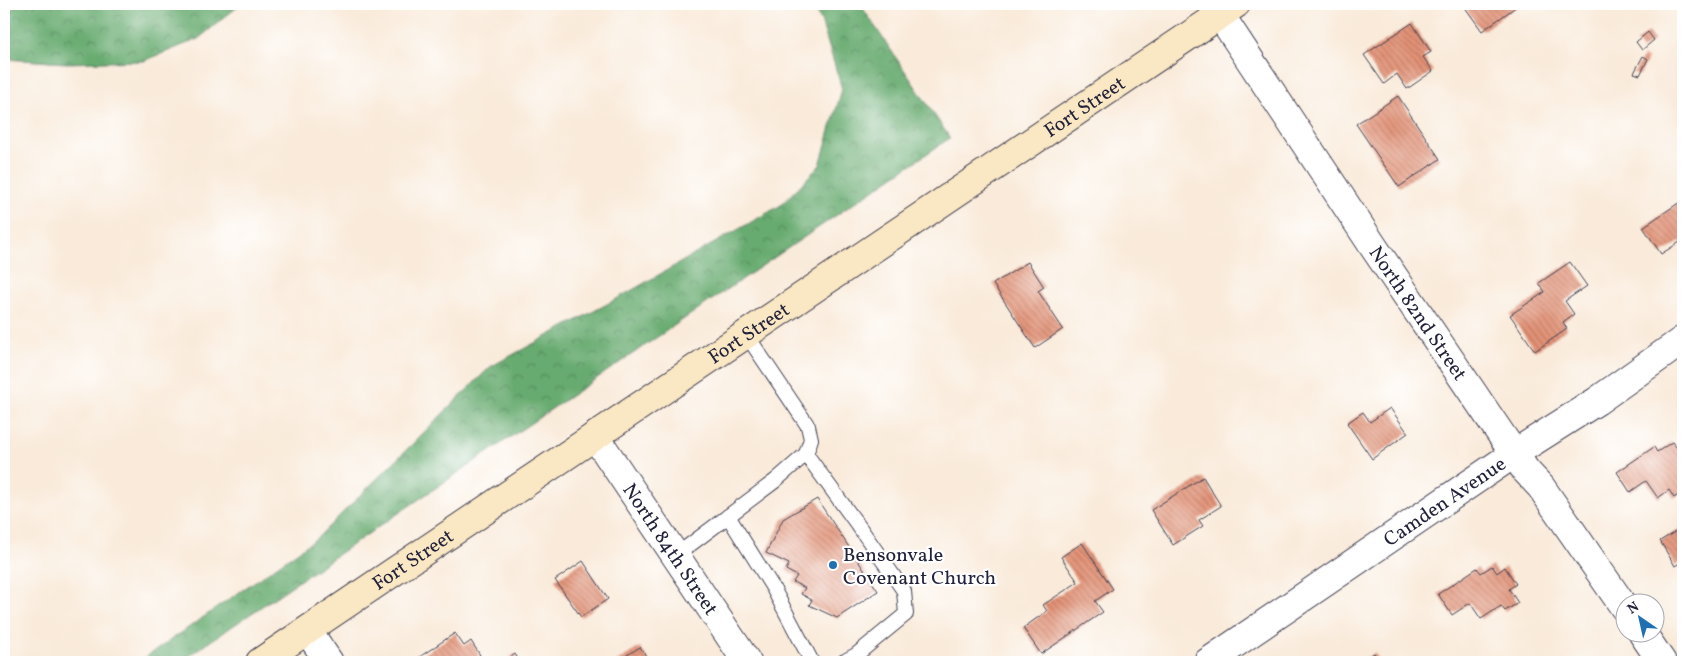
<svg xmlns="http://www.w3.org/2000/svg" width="1687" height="666" viewBox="0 0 1687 666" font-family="Vollkorn,serif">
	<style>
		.forest { fill: url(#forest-crowns); stroke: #446656 }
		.building { fill: url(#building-back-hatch) }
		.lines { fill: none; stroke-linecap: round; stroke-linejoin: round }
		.lane-casing { stroke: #424053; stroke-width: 16 }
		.street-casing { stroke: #424053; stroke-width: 30 }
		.secondary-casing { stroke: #424053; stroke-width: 30 }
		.lane { stroke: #fff; stroke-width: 14 }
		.street { stroke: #fff; stroke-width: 28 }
		.secondary { stroke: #fae7c3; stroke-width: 28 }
		.poi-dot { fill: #1f6fb2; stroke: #fff; stroke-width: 2 }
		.labels { text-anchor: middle; stroke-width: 4.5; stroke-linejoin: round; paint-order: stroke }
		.street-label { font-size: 20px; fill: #22223b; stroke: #fff }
		.poi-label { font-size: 20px; fill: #22223b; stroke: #fff; text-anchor: start }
	</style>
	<defs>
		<pattern id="forest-crowns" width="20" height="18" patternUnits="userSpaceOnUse" patternTransform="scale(1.25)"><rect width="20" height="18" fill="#67ab70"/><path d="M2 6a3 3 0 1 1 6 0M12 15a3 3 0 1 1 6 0" fill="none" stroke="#548b5d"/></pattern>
		<pattern id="building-back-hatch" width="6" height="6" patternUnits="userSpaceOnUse" patternTransform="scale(1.25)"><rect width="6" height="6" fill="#e39276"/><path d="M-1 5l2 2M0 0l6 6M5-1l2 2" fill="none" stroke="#b87762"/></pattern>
	</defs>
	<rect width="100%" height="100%" fill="#fff"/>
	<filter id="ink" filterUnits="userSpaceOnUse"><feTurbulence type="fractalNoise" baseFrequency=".02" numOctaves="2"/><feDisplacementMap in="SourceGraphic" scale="10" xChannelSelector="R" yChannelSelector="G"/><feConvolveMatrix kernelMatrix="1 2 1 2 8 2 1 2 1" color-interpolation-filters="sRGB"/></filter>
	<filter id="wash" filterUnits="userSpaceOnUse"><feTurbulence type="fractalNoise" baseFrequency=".0096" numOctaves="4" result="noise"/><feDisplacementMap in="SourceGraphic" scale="20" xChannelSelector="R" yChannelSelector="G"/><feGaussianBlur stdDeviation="1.12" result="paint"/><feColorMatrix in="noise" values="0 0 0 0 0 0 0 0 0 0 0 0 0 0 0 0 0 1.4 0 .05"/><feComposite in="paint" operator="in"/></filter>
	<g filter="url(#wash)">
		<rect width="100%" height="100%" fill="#f9ead9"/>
		<!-- forest -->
		<g class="forest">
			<polygon points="4,4 241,4 198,39 144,61 66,63 4,59"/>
			<polygon points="810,4 860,4 950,138 180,662 139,662 317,538 490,367 620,297 781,205 820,165 842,89 821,21"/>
		</g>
		<g id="blocks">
			<!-- building -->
			<g class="building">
				<polygon points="1466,4 1520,4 1482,31 1464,6"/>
				<polygon points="1412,23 1431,52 1423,57 1433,71 1407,89 1397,74 1384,84 1364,55"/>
				<polygon points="1648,32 1654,40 1642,50 1636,42"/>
				<polygon points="1643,56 1648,59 1640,75 1634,73"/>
				<polygon points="1398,96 1440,159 1399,187 1356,124"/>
				<polygon points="1683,200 1683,240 1661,254 1643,227"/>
				<polygon points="1028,262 1044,287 1038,291 1063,329 1035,348 993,284"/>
				<polygon points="1570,262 1587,286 1565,301 1574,314 1563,322 1567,329 1535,351 1510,315 1545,292 1539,283"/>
				<polygon points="1390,408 1408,433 1372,459 1347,423 1363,412 1370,422"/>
				<polygon points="1672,442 1677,448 1683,445 1683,492 1674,498 1669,490 1658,498 1646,481 1630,492 1617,472 1654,447 1657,452"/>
				<polygon points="1203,477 1221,506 1199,520 1203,526 1173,545 1151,510"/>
				<polygon points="817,499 878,591 837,618 809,605 812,600 801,594 805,588 793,582 797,576 786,570 789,564 766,553 783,519"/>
				<polygon points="1683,527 1683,561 1675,566 1660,541"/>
				<polygon points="1082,543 1113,589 1095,601 1103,612 1041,654 1023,628 1047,611 1043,605 1078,582 1061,557"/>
				<polygon points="583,561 608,599 581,617 555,580"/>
				<polygon points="1492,566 1497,573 1505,567 1516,584 1509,589 1518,603 1505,611 1501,606 1481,619 1470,603 1452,615 1438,594 1477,568 1481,573"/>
				<polygon points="455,633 464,646 471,641 480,655 470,662 412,662"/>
				<polygon points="640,647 650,662 616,662"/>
				<polygon points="1374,653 1381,662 1361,662"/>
				<polygon points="515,654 520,662 503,662"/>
			</g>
		</g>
	</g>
	<g filter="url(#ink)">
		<use href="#blocks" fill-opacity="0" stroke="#424053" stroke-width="1"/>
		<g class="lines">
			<defs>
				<g id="lane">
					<polyline points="806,454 860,528 904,591 906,614 856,655 843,662"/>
					<polyline points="728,516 773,588 812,662"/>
					<polyline points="675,556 775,481 806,454 811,439 808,426 746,334"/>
				</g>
				<g id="street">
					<path id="s1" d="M1213 4 1375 249 1526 471 1541 487 1624 607"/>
					<path id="s2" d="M595 436 747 662"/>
					<polyline points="308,631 329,662"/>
					<polyline points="1643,634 1662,662"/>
					<path id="s3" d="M1208 662 1515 453 1597 401 1683 340"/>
				</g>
				<g id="secondary">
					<path id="s4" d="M260 662 1236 4"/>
				</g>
			</defs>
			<!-- lane casing -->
			<use href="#lane" class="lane-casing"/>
			<!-- street casing -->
			<use href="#street" class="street-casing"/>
			<!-- secondary casing -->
			<use href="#secondary" class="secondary-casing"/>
			<!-- lane -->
			<use href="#lane" class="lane"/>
			<!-- street -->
			<use href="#street" class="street"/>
			<!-- secondary -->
			<use href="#secondary" class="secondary"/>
		</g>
	</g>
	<!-- markers -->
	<circle class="poi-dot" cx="833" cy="565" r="5"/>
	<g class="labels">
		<!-- street labels -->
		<g class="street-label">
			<text dy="7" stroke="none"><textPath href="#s4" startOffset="994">Fort Street</textPath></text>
			<text dy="7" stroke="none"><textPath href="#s1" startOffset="371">North 82nd Street</textPath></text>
			<text dy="7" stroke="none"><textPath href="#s4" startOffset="589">Fort Street</textPath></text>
			<text dy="7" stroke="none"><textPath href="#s3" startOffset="286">Camden Avenue</textPath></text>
			<text dy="7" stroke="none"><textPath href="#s2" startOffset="136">North 84th Street</textPath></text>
			<text dy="7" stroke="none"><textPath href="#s4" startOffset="184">Fort Street</textPath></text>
		</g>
		<!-- poi labels -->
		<g class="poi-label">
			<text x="843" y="561">Bensonvale<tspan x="843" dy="23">Covenant Church</tspan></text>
		</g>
	</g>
	<!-- margin -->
	<rect width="1687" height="666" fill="none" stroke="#fff" stroke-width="20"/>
	<!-- north arrow -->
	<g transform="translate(1640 618) rotate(326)"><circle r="24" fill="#ffffff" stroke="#a7a7b1"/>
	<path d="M0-4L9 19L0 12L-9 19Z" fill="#1f6fb2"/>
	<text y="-8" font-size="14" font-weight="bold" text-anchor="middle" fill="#22223b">N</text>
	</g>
</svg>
